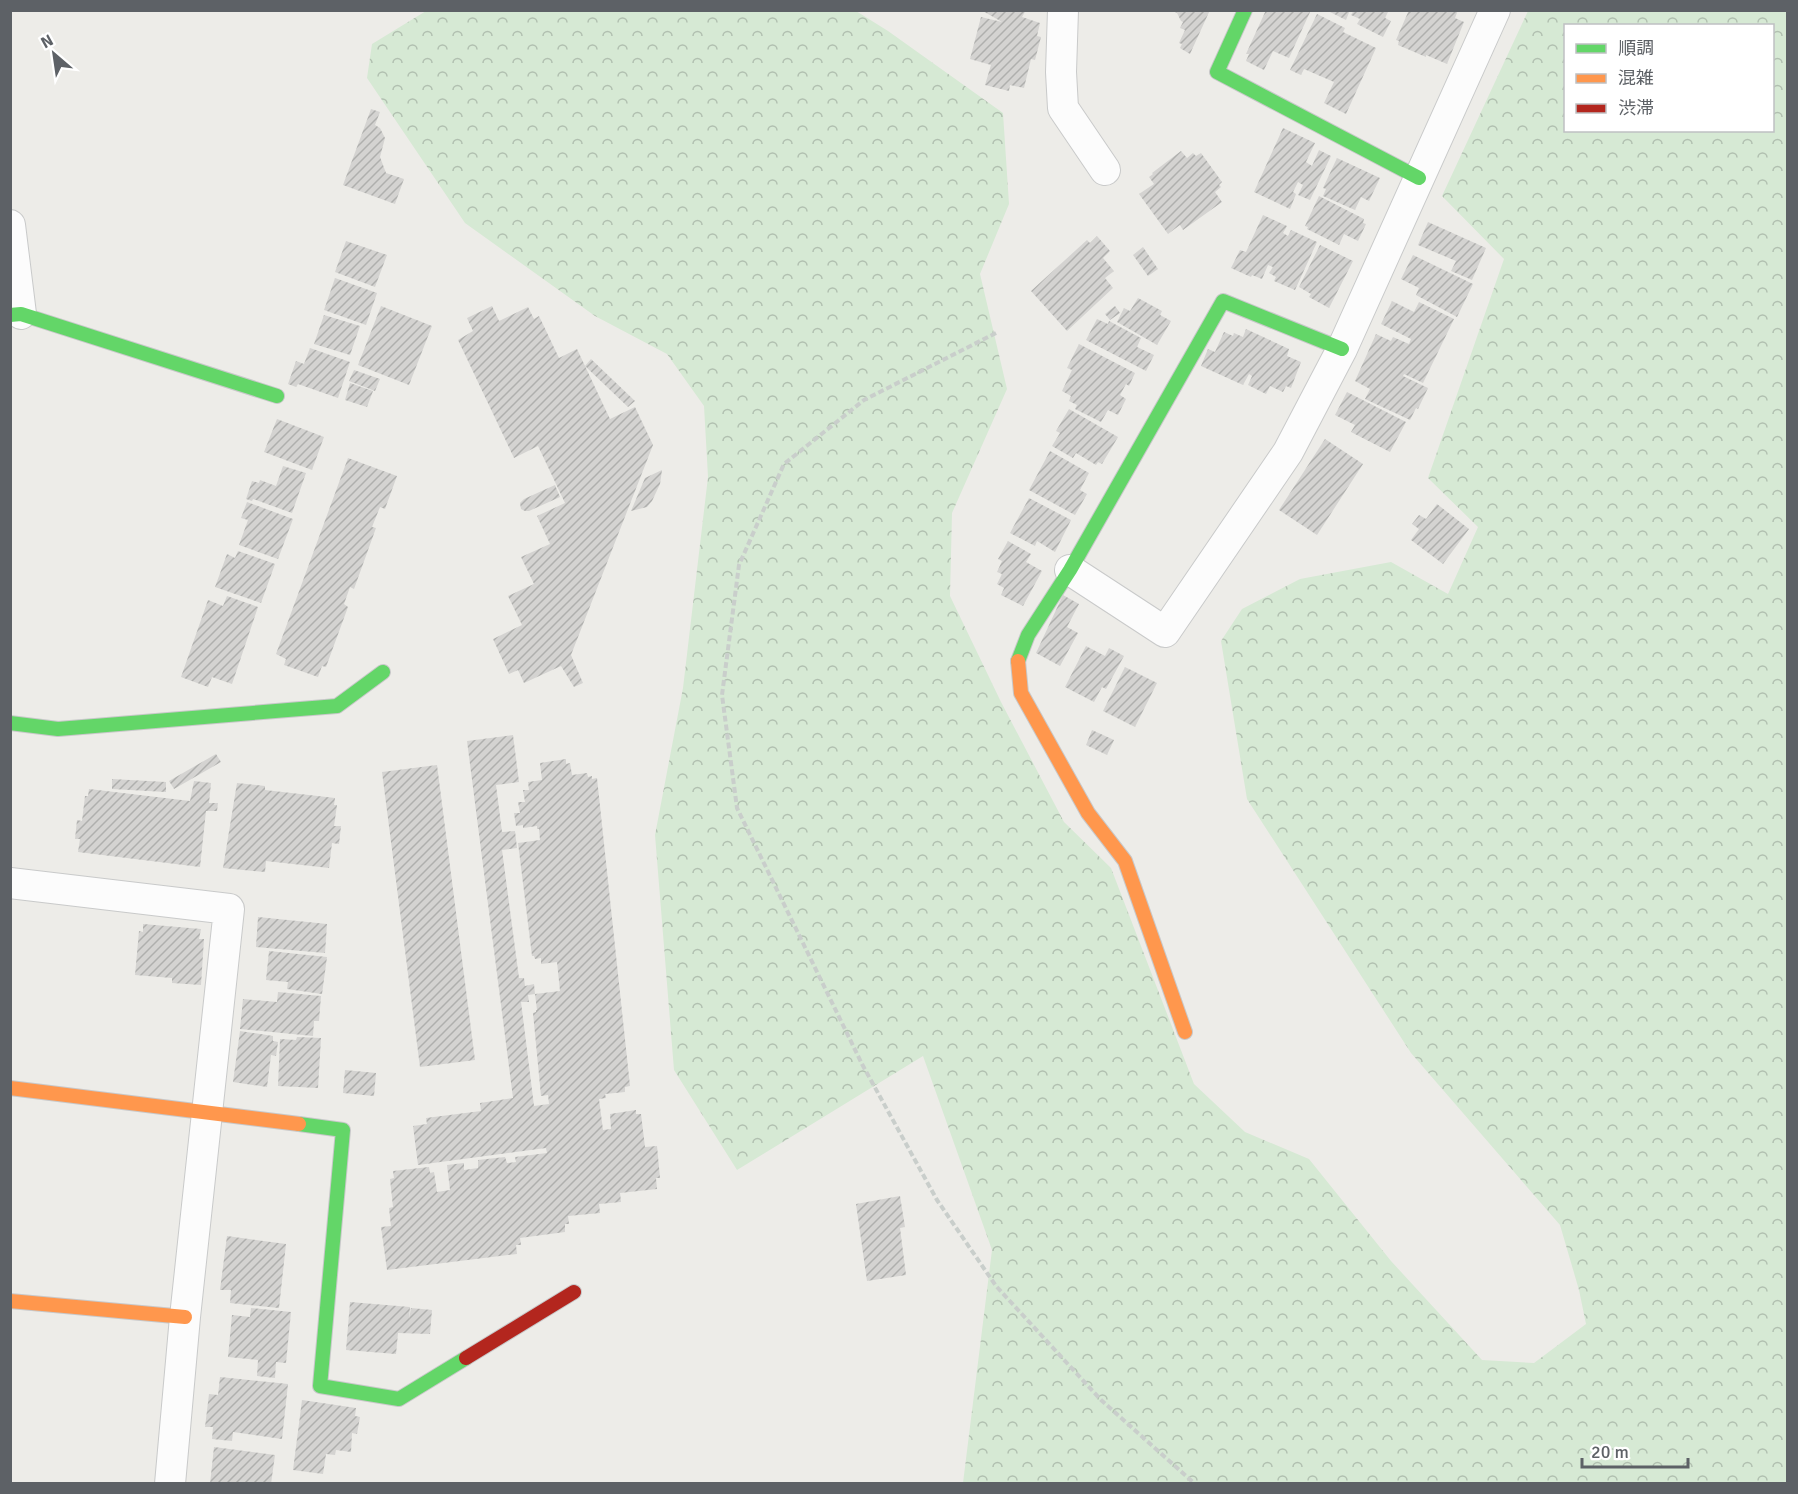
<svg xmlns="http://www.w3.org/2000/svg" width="1798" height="1494" viewBox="0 0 1798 1494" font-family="Signika,'Noto Sans JP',sans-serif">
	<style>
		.forest { fill: url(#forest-crowns); fill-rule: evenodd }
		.building { fill: url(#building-hatch) }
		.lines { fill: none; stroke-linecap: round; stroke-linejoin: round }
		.street-casing { stroke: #c9caca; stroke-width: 32 }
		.fast-casing { stroke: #c8c8c9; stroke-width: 16 }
		.slow-casing { stroke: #c8c8c9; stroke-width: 16 }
		.jam-casing { stroke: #c8c8c9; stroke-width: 16 }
		.path { stroke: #c9cecb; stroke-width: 4; stroke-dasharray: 6 3; stroke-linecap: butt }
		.street { stroke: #fcfcfc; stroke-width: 30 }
		.fast { stroke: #63d668; stroke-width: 14 }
		.slow { stroke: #ff974d; stroke-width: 14 }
		.jam { stroke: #b3261e; stroke-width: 14 }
	</style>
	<defs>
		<pattern id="forest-crowns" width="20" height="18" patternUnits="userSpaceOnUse" patternTransform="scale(1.5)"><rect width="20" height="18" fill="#d6e9d4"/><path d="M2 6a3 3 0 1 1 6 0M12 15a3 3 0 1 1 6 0" fill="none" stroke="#b1c0b0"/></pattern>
		<pattern id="building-hatch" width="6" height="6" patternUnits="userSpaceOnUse" patternTransform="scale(1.5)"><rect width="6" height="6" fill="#d4d3d1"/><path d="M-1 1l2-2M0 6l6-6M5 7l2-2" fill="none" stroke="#afafad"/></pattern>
	</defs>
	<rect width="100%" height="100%" fill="#edece8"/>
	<!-- forest -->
	<path class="forest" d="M426 11H856L888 31 1003 113 1009 204 980 274 1007 389 952 513 950 596 1001 702 1064 822 1111 868 1194 1084 1245 1132 1309 1159 1391 1261 1482 1360 1534 1363 1586 1324 1579 1290 1560 1225 1411 1053 1247 799 1221 641 1242 609 1300 579 1391 562 1448 594 1478 527 1428 478 1504 259 1442 196 1528 11H1787V1483H963L992 1250 923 1056 737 1170 674 1070 655 835 683 688 708 477 704 406 667 354 595 316 465 223 367 78 372 44ZM1566 26H1772V130H1566Z"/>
	<!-- building -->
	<g class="building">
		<polygon points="981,10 1026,10 1022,17 1040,23 1037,36 1041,37 1035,60 1031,59 1024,88 1010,85 1009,91 985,85 991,65 970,59 981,17 1002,22"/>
		<polygon points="1171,10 1210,10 1190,54 1180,48 1182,44 1179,43 1185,30 1180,28 1183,22 1181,21 1177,13"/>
		<polygon points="1266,10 1311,10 1289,58 1273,51 1264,70 1246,61 1249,54 1246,54"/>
		<polygon points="1326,10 1350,10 1346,20"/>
		<polygon points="1354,10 1389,10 1385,18 1391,21 1383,37 1357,24 1360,19 1351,15"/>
		<polygon points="1409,10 1458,10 1455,18 1464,22 1447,64 1426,55 1426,57 1398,45 1399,41 1396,40"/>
		<polygon points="1317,14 1345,28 1343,32 1376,48 1346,114 1324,103 1334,82 1304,69 1301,75 1290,70"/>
		<polygon points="371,109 380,112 375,125 380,128 385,138 380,157 386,173 404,179 395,204 343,185"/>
		<polygon points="1283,128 1315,143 1306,162 1312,166 1319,150 1331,156 1310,200 1298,195 1303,185 1298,182 1293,192 1296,194 1290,209 1254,192"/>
		<polygon points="1181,151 1187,158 1193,153 1196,156 1201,153 1222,182 1219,185 1221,187 1215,192 1222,202 1183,230 1180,225 1168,234 1139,194 1154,184 1149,177 1153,174 1152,173"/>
		<polygon points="1337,158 1380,178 1369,201 1361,197 1355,210 1323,196 1326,189 1323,188"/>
		<polygon points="1319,196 1364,219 1363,223 1366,224 1358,241 1344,234 1339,245 1307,229 1308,227 1305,226"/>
		<polygon points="1263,215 1287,226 1283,233 1288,236 1291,230 1317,242 1295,290 1274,281 1276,277 1269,273 1273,267 1268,265 1262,279 1252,275 1251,277 1231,268 1240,250 1246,252"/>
		<polygon points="1428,222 1486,248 1472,280 1451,271 1456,261 1418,245"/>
		<polygon points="1097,236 1110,251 1103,258 1114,271 1105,278 1113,288 1067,331 1031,291 1087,240 1090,243"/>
		<polygon points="346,241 387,255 375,287 335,272"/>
		<polygon points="1320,245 1353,261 1329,308 1309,297 1311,294 1299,287"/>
		<polygon points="1143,247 1158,269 1148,276 1133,255"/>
		<polygon points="1413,255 1473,284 1457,317 1416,295 1419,288 1401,279"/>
		<polygon points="335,278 377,293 366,325 324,310"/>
		<polygon points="1138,298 1162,311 1160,315 1171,321 1157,345 1117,322 1124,308 1130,311"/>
		<polygon points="1392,301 1414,312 1419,302 1454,319 1423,383 1404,374 1403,376 1428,388 1418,409 1416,408 1410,420 1365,399 1370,389 1355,381 1376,334 1391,341 1393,337 1409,344 1411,339 1381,324"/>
		<polygon points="381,306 432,326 409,385 358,365"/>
		<polygon points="492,306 499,321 528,307 534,319 539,316 559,358 577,349 610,419 635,407 653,445 571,655 583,683 574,687 561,666 524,683 518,670 509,674 493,639 522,625 508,596 534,584 521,557 550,544 537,516 565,503 538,446 514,458 458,340 473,331 467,318"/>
		<polygon points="1115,306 1120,313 1110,320 1105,314"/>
		<polygon points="324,315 360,326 350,355 314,344"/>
		<polygon points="1097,319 1108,324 1109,321 1141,338 1137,347 1154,355 1146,371 1086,340"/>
		<polygon points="1246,329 1289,349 1287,356 1301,362 1291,388 1286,386 1283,392 1270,386 1266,394 1248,385 1252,376 1249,374 1243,385 1201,366 1208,349 1215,352 1224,332 1233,336 1234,333 1243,337"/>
		<polygon points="1079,344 1135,373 1129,386 1126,384 1120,395 1126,399 1118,415 1108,410 1101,422 1075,409 1077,405 1069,401 1071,396 1062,391 1072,370 1067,368"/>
		<polygon points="310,348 350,362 338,398 298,384 296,387 288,384 296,361 304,364"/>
		<polygon points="591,359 635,401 628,407 585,366"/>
		<polygon points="354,370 380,379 375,391 349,381"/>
		<polygon points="350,383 373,391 367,407 345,400"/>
		<polygon points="1347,392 1406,422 1390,452 1351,432 1355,425 1335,415"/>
		<polygon points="1069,409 1118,437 1102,464 1098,462 1096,465 1076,453 1073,458 1052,446 1060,433 1056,431"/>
		<polygon points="277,419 324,437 312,470 264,452"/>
		<polygon points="1325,439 1363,464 1317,535 1279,510"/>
		<polygon points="1050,451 1089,473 1080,490 1087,494 1075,515 1029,490"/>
		<polygon points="348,458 397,476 385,509 380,507 372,527 376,528 354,589 350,587 344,604 348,607 326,667 322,666 318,677 284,665 286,659 276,654"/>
		<polygon points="283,466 306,473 292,513 253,499 252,501 246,499 252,481 259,483 260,480 276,486"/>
		<polygon points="662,470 660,484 652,501 647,507 631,511 645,478"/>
		<polygon points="555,485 560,497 529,511 525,511 521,509 520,503 524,499"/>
		<polygon points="1029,498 1071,520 1055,552 1037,541 1035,546 1010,533"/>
		<polygon points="247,502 293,519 278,559 239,545 248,520 241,518"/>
		<polygon points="1437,504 1469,529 1443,564 1411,540 1419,529 1412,524 1419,515 1426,519"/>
		<polygon points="1008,541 1031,554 1026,562 1042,571 1023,606 1001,595 1004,588 997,584 1002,574 997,572 1002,561 998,559"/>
		<polygon points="238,551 275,564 261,603 215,587 227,554 235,558"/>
		<polygon points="1063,595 1079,604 1067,627 1078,633 1060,666 1036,653"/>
		<polygon points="227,596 258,607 232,684 212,677 208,687 181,677 208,600 223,606"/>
		<polygon points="1086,646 1105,656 1109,648 1124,656 1106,689 1102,687 1094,702 1065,687"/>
		<polygon points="1125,667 1157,683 1135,727 1103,711"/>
		<polygon points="1092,730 1114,740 1107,755 1086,745"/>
		<polygon points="513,735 519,782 496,785 502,832 515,831 517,848 502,850 519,978 524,978 525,986 534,984 535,994 528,995 529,1002 521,1002 534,1106 549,1104 548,1095 541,1096 533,1013 536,1012 536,1010 537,1010 535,994 560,991 557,962 541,964 541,958 535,959 534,956 532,956 518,843 540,840 539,829 537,829 537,826 523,828 523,825 516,826 514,813 520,813 518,802 525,802 523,790 529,790 528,782 542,780 540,763 566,759 566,764 570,763 572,775 587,773 588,777 592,776 592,779 597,778 630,1086 625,1087 625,1092 605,1094 606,1098 599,1099 603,1130 611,1129 610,1114 636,1110 636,1114 641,1114 645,1147 657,1146 660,1178 656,1178 657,1189 620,1193 621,1202 599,1204 600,1213 568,1216 569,1224 565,1224 565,1232 520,1238 521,1245 516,1245 517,1254 387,1270 381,1227 391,1226 389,1208 393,1207 390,1179 394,1178 393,1171 429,1167 430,1173 434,1172 437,1192 450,1190 447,1165 464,1163 464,1170 478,1168 478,1160 505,1157 507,1163 516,1162 515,1157 547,1153 546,1148 418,1165 413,1126 427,1124 426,1118 481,1111 480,1103 513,1098 467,741"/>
		<polygon points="216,754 221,762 174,789 169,781"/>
		<polygon points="437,765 475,1060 420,1067 382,772"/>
		<polygon points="112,779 166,782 166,792 112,789"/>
		<polygon points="194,781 211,783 209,803 218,803 217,811 206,811 200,867 78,852 80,839 75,839 77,820 82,821 85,796 88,796 89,789 190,801"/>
		<polygon points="237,783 265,786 265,790 335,798 334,805 337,805 334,826 341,826 339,844 332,843 329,868 266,861 265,872 223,868"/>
		<polygon points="258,917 327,924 325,953 256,947"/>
		<polygon points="143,924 201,929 199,939 204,939 201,985 172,983 172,978 135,975 139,931 143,932"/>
		<polygon points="269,951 327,957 322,994 287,989 288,982 266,980"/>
		<polygon points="278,992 321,996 319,1021 314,1021 313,1036 240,1029 243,999 277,1002"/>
		<polygon points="240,1031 273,1036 273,1041 278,1042 276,1056 271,1055 267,1087 233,1082"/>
		<polygon points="297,1037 321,1038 318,1088 278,1086 280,1039 296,1040"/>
		<polygon points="345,1070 376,1073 374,1096 343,1093"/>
		<polygon points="900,1196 905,1227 900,1228 906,1275 867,1281 856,1204"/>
		<polygon points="227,1236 286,1244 279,1308 230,1303 231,1290 220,1290"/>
		<polygon points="350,1302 410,1307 409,1319 411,1308 432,1310 430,1334 398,1333 396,1354 346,1350"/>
		<polygon points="251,1308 291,1312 286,1363 276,1362 275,1378 257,1376 258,1360 228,1357 232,1315 250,1317"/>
		<polygon points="220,1377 288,1384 282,1439 233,1432 232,1441 212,1439 213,1427 205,1427 209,1394 218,1395"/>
		<polygon points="302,1400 356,1408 355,1416 360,1417 357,1434 352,1433 351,1452 336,1450 335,1455 326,1454 323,1474 293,1470"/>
		<polygon points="214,1447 275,1455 271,1484 210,1484"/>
	</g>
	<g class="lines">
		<defs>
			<g id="street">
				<polyline points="1063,10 1061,72 1063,108 1105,170"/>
				<polyline points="10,225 21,314"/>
				<polyline points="1070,570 1165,632 1288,452 1342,349 1495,10"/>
				<polyline points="10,883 229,909 185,1317 170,1484"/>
			</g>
			<g id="fast">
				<polyline points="1245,10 1217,72 1419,178"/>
				<polyline points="10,315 21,314 277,396"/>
				<polyline points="1018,661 1028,635 1070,570 1223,301 1342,349"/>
				<polyline points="10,723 58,729 337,706 383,672"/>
				<polyline points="299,1124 343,1130 320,1386 399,1399 466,1358"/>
			</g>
			<g id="slow">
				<polyline points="1018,661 1021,693 1088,813 1125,861 1185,1032"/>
				<polyline points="10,1088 299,1124"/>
				<polyline points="10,1301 185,1317"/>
			</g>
			<polyline id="jam" points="466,1358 574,1292"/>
		</defs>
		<!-- street casing -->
		<use href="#street" class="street-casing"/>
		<!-- fast casing -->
		<use href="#fast" class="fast-casing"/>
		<!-- slow casing -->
		<use href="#slow" class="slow-casing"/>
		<!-- jam casing -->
		<use href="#jam" class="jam-casing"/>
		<!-- path -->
		<polyline class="path" points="996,333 864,400 784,464 739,565 722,695 737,808 862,1064 937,1200 996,1286 1101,1400 1195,1484"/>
		<!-- street -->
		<use href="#street" class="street"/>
		<!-- fast -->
		<use href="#fast" class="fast"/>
		<!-- slow -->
		<use href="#slow" class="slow"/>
		<!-- jam -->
		<use href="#jam" class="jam"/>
	</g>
	<!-- border -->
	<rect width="1798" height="1494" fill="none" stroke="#5d6166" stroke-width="24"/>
	<!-- legend -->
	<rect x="1564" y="24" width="210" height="108" fill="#ffffff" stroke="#bec0c2" stroke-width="1.5"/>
	<rect x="1576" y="44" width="30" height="9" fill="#63d668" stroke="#bec0c2" stroke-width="1.5"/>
	<text x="1618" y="54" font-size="18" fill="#5d6166">順調</text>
	<rect x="1576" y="74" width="30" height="9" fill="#ff974d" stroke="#bec0c2" stroke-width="1.5"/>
	<text x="1618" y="84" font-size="18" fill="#5d6166">混雑</text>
	<rect x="1576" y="104" width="30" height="9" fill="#b3261e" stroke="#bec0c2" stroke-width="1.5"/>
	<text x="1618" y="114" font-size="18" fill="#5d6166">渋滞</text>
	<!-- north arrow -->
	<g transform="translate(54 54) rotate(331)" stroke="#ffffff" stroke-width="4.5" paint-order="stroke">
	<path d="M0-4.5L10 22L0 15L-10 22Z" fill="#5d6166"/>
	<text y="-9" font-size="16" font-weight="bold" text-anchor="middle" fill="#5d6166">N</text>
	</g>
	<!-- scale -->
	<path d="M1582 1458v9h106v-9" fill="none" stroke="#5d6166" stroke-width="3"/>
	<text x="1591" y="1458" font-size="18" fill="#5d6166" stroke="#ffffff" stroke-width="4.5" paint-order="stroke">20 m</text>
</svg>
